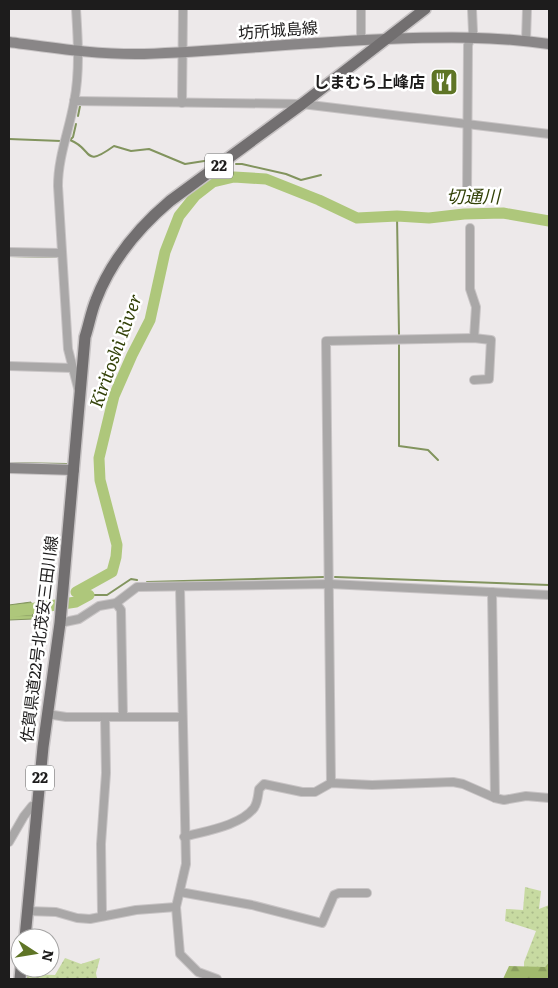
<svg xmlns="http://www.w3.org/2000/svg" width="558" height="988" viewBox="0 0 558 988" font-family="Literata,'Noto Sans JP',serif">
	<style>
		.grass { fill: url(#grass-dots) }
		.forest { fill: url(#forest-firs) }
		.water { fill: url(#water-rules); stroke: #82945e }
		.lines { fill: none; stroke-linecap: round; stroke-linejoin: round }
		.stream { stroke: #82945e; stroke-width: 2 }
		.river { stroke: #aec77b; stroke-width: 11 }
		.street-casing { stroke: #c8c4c5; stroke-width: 10 }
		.secondary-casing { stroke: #c8c4c5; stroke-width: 12 }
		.primary-casing { stroke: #c8c4c5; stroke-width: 14 }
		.street { stroke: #a9a7a7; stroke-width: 8 }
		.secondary { stroke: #898687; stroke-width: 10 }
		.primary { stroke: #726f70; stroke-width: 11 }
		.labels { text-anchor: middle; stroke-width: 5; stroke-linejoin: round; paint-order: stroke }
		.shield { fill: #fff; stroke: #616060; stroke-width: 1 }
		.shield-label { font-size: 15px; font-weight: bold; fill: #1d1c1c }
		.street-label { font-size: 16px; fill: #1d1c1c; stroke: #fff }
		.poi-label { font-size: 16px; font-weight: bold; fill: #1d1c1c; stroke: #fff; text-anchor: end }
		.water-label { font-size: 18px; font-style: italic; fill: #324107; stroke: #fff }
	</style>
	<defs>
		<pattern id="grass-dots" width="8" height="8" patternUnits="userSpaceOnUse" patternTransform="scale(1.25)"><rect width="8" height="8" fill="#c7daa1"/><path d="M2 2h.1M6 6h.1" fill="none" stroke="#aaba8a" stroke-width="1.8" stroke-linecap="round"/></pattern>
		<pattern id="forest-firs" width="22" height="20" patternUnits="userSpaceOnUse" patternTransform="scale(1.25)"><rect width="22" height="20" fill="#a1b96d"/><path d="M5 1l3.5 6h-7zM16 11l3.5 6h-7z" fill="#8a9e5e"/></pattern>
		<pattern id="water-rules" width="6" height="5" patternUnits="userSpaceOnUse" patternTransform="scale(1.25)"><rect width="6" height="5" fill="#aec77b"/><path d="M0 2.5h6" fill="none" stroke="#95aa6a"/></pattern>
	</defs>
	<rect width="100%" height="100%" fill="#ede9ea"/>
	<!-- grass -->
	<g class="grass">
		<polygon points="525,887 541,891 539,909 549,905 549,962 545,967 524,967 524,962 536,931 505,921 506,909 523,910"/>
		<polygon points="65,958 81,964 100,958 96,973 97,979 27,979 27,974 55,975"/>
	</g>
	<!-- forest -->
	<polygon class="forest" points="549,962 549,979 503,979 509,966 545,967"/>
	<!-- water -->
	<polygon class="water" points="31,602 33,619 9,620 9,605"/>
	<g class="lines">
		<!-- stream -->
		<g class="stream">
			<polyline points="78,116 80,106"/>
			<path d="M76 124 73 137 70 140C94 149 82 169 114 146L131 151 149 149 185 164 217 159"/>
			<polyline points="9,139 61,141"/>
			<polyline points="236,164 242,164 286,174 301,180 321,175"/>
			<polyline points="397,216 399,334"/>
			<polyline points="9,256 56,257"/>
			<polyline points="399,345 399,446 428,450 438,460"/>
			<polyline points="9,463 67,464"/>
			<polyline points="335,577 549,585"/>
			<polyline points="147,582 324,577"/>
			<polyline points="89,595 107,595 131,579 137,580"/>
		</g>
		<!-- river -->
		<polyline class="river" points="9,612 76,602 89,595 76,592 112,572 116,557 117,545 100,480 99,458 114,396 132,355 150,320 165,252 179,216 195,196 213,182 234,177 266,179 319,200 357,218 397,216 429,218 464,214 503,213 549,221"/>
		<defs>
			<g id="street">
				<path d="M76 9C78 40 80 72 74 102 69 131 58 157 58 186L68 349 78 388"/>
				<polyline points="361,40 361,9"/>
				<polyline points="526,40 527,9"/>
				<polyline points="74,101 302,104 549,134"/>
				<polyline points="182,103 183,9"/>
				<polyline points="467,193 468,45 473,32 472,9"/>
				<polyline points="470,228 470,289 476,307 474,338"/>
				<polyline points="9,252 61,253"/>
				<polyline points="9,366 72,368"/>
				<polyline points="180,588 186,864 176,907 180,954 198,972 217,979"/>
				<polyline points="492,592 495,798"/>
				<polyline points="116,603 121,610 123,717"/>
				<polyline points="60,623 79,619 99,606 116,603 137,587 330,584 549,595"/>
				<polyline points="47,714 66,717 182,717"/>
				<polyline points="331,783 326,341 474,338 491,340 489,379 474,380"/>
				<path d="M184 837C205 831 240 826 254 808 258 802 258 795 259 789L264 784 302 792H315L331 783 372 785 453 782 463 784 495 798 504 800 526 796 549 798"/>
				<polyline points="9,842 24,816 32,806 37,805"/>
				<polyline points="180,892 252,905 322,923 334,895 339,893 367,893"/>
				<polyline points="27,911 56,912 77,918 90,919 136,910 176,907"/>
				<polyline points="104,916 102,913 101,844 106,773 105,717"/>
			</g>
			<g id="secondary">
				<path d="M9 42C54 48 99 55 144 54 225 51 306 42 387 39 441 37 496 36 549 44"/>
				<polyline points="9,468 74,470"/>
			</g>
			<g id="primary">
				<path d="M25 938 43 747 60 623 85 337C89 325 91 312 96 300 111 261 138 228 170 201L302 104 425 9"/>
				<polyline points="20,979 21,968"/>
			</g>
		</defs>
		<!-- street casing -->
		<use href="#street" class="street-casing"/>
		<!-- secondary casing -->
		<use href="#secondary" class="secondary-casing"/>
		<!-- primary casing -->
		<use href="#primary" class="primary-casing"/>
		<!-- street -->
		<use href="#street" class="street"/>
		<!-- secondary -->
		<use href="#secondary" class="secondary"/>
		<!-- primary -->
		<use href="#primary" class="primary"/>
	</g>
	<!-- icons -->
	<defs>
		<symbol id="restaurant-square" viewBox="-11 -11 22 22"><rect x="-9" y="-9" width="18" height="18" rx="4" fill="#5f7526" stroke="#fff"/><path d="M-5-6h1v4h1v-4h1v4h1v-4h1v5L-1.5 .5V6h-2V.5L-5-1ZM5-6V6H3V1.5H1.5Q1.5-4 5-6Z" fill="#fff"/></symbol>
	</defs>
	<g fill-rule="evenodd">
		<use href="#restaurant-square" x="428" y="66" width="32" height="32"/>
	</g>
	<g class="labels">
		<!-- shield labels -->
		<g class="shield">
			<rect x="205" y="153.5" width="28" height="25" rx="4"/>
			<rect x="26" y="765.5" width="28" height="25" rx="4"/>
		</g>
		<g class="shield-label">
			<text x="219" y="171">22</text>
			<text x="40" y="783">22</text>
		</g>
		<!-- street labels -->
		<g class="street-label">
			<text transform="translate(278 30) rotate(-4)" y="6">坊所城島線</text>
			<text transform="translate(39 639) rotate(-83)" y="6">佐賀県道22号北茂安三田川線</text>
		</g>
		<!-- poi labels -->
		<g class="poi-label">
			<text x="425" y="88">しまむら上峰店</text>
		</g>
		<!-- water labels -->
		<g class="water-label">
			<text x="473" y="203">切通川</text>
			<text transform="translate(116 351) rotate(-70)" y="6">Kiritoshi River</text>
		</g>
	</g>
	<!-- border -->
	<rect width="558" height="988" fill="none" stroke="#1d1c1c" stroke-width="20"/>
	<!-- north arrow -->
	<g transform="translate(35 953) rotate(102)"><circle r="24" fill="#ffffff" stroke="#a5a4a4"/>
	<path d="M0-4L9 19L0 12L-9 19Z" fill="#5f7526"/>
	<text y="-8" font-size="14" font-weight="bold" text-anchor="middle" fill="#1d1c1c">N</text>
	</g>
</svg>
